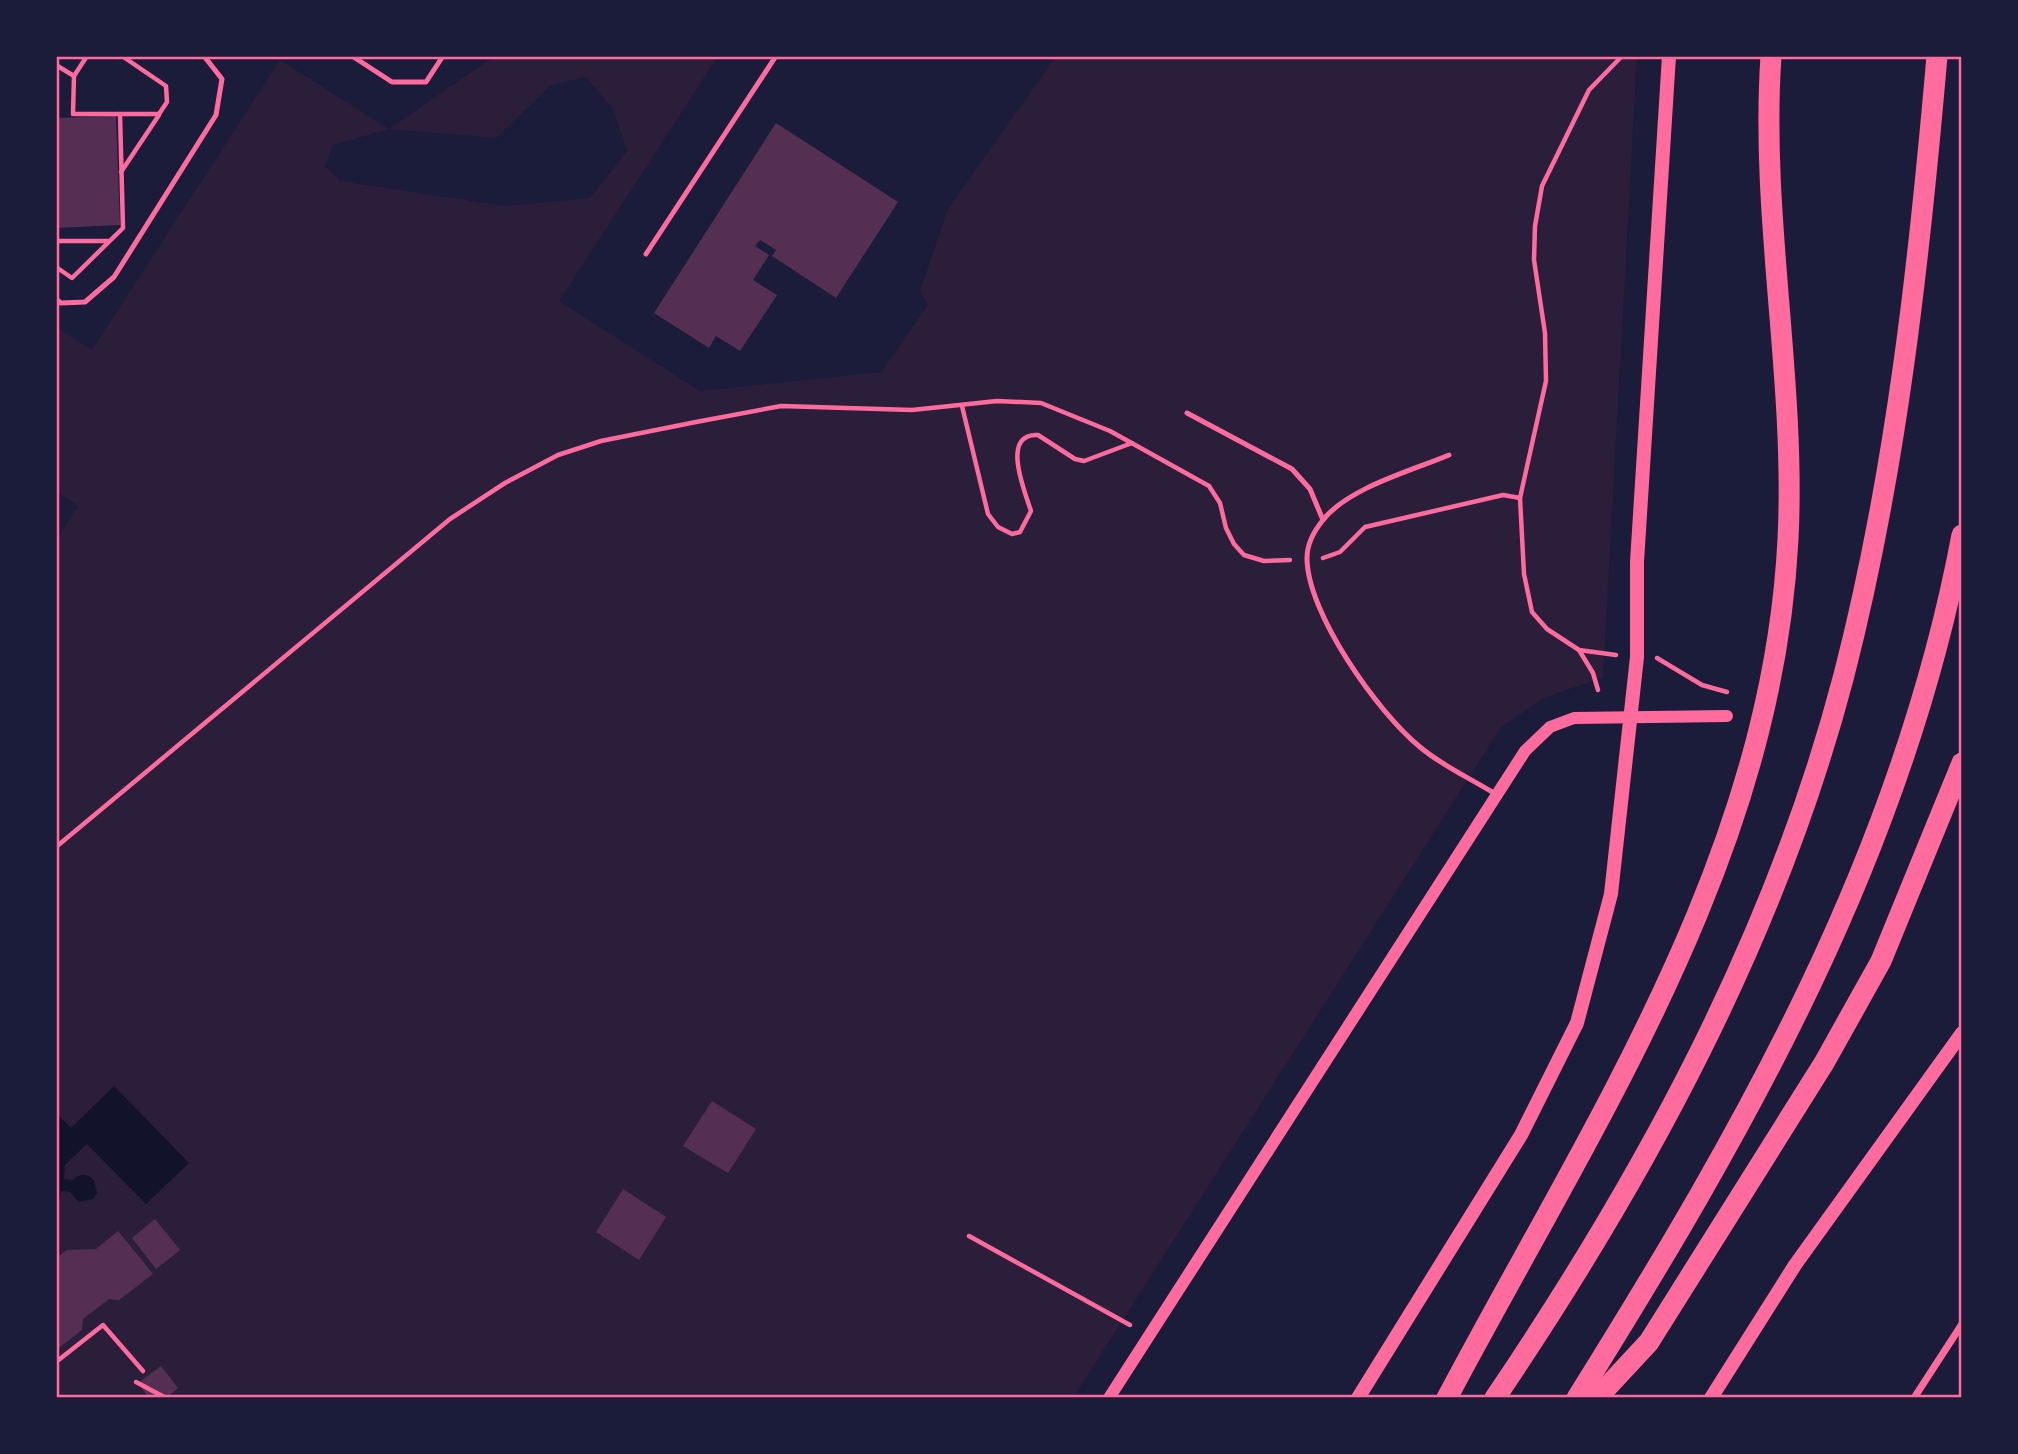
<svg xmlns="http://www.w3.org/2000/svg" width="2018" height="1454" viewBox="0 0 2018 1454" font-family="Mulish,sans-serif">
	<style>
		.green { fill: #2a1e3b; fill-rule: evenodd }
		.water { fill: #12122b }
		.building { fill: #542f53 }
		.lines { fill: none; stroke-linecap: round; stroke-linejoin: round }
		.path { stroke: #ff6b9d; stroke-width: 4.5 }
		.service { stroke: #ff6b9d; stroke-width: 5 }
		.minor { stroke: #ff6b9d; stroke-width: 7 }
		.tertiary { stroke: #ff6b9d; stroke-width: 12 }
		.secondary { stroke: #ff6b9d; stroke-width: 14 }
		.motorway { stroke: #ff6b9d; stroke-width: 21 }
		.neatline { fill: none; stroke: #ff6b9d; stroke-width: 2.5 }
	</style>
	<rect width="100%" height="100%" fill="#1b1b3a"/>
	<!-- green -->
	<path class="green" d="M495 56H718L559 301 700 391 881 372 928 305 920 291 948 209 1056 56H1637L1603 677 1544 698 1501 727 1073 1398H56V541L78 506 56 491V327L92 350 280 60 389 129ZM586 77 613 109 627 151 590 198 505 206 340 181 325 166 333 145 389 129 496 138 551 85Z"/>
	<!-- water -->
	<path class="water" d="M114 1086 189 1163 146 1204 87 1144 65 1165 64 1179 73 1180C80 1173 87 1174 94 1180L97 1193 93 1199 79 1202 70 1192 61 1191 56 1215V1113L71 1128Z"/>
	<!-- building -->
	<g class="building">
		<polygon points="116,116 120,225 56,228 56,118"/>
		<polygon points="776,123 898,202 836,298 772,256 776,250 760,240 755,246 769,255 753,280 777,295 740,351 716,336 709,348 654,313"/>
		<polygon points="712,1101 756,1129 728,1173 683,1146"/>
		<polygon points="623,1189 666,1217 639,1260 596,1232"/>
		<polygon points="155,1219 180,1250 156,1269 132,1238"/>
		<polygon points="118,1231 153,1274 119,1300 109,1299 83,1319 82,1330 56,1350 56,1258 67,1250 96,1249"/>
		<polygon points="161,1366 178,1388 166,1398 149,1398 138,1383"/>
	</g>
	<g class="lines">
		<!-- path -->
		<g class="path">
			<polyline points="87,56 74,76 73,114 159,114 167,102 166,86 122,56"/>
			<polyline points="56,65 74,76"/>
			<polyline points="121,172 159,115"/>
			<polyline points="56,241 108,241"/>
			<polyline points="56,267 72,278 123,228 120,114"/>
			<path d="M962 406 988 514 998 527 1012 534 1020 532 1031 511C1025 492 1000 433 1038 435L1075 459 1084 461 1132 443"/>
			<polyline points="1520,498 1546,381 1545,333 1534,260 1535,226 1542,186 1589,90 1622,56"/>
			<polyline points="1323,558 1340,552 1365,527 1503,495 1520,498 1524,574 1532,612 1547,629 1579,650 1616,655"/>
			<polyline points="1579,650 1593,673 1598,690"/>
			<polyline points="1657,658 1702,685 1727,692"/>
			<polyline points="56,847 450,519 505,483 558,455 601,441 696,422 781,406 912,410 997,401 1041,403 1110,431 1209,486 1220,503 1226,528 1234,544 1244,555 1264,561 1290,560"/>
			<polyline points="969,1236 1130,1325"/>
			<polyline points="56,1362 103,1325 143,1371"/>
			<polyline points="136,1382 166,1398"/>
		</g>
		<!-- service -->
		<g class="service">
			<polyline points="352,56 392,82 426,82 443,56"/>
			<polyline points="646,254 776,56"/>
			<polyline points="56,299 61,303 85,302 114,277 216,115 222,79 204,56"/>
			<polyline points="1187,413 1292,469 1310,489 1323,520"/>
			<path d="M1449 455C1411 471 1348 488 1323 520 1314 531 1307 544 1307 558 1307 613 1378 713 1420 747 1442 766 1472 779 1497 795"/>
		</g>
		<!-- minor -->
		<polyline class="minor" points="1914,1398 1962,1324"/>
		<!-- tertiary -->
		<polyline class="tertiary" points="1109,1398 1525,751 1550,727 1574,718 1727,716"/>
		<!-- secondary -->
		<g class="secondary">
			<polyline points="1358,1398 1521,1135 1577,1023 1611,894 1637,657 1637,562 1669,56"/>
			<polyline points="1711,1398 1795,1265 1962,1033"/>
		</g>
		<!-- motorway -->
		<g class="motorway">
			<path d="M1447 1398C1592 1124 1772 859 1788 539 1796 378 1760 217 1771 56"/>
			<path d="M1495 1398C1645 1176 1776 936 1844 675 1896 473 1919 264 1937 56"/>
			<path d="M1577 1398C1747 1126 1902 855 1962 535"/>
			<polyline points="1597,1398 1649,1342 1824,1063 1881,961 1962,763"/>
		</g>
	</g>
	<!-- border -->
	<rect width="2018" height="1454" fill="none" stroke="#1b1b3a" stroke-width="116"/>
	<rect x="58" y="58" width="1902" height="1338" class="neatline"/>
</svg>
